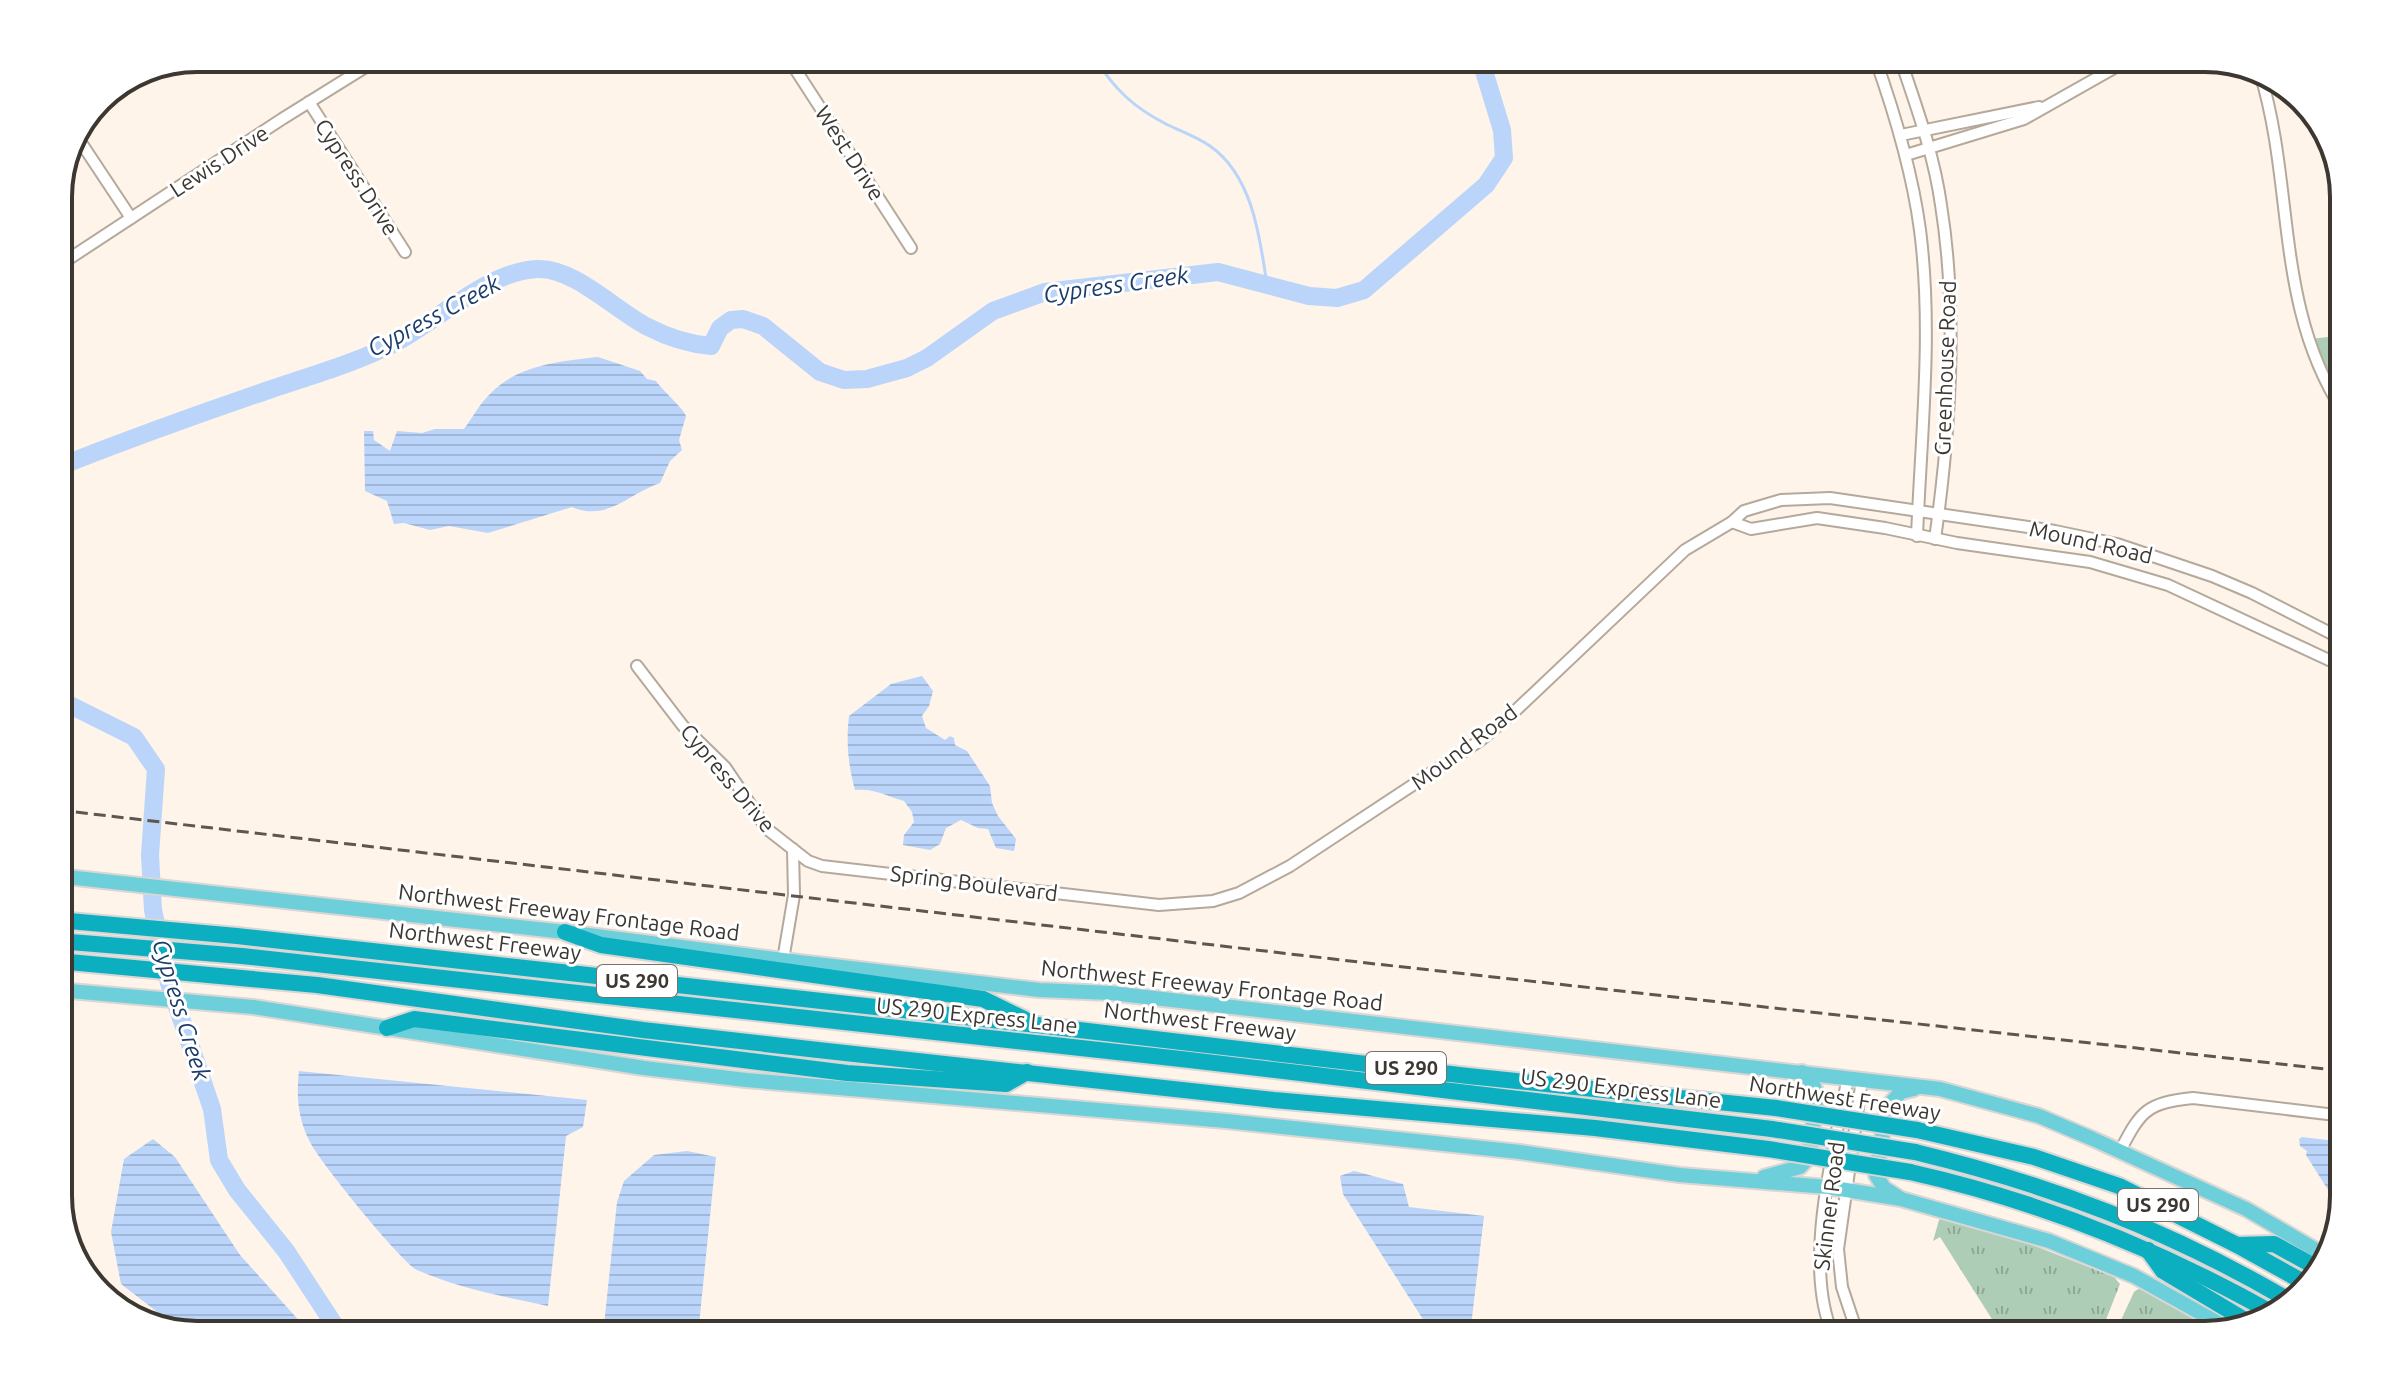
<svg xmlns="http://www.w3.org/2000/svg" width="2402" height="1393" viewBox="0 0 2402 1393" font-family="Ubuntu,sans-serif">
	<style>
		.grass { fill: url(#grass-tufts) }
		.water { fill: url(#water-rules) }
		.lines { fill: none; stroke-linecap: round; stroke-linejoin: round }
		.stream { stroke: #bad4fa; stroke-width: 3 }
		.river { stroke: #bad4fa; stroke-width: 18 }
		.minor-casing { stroke: #b4a99b; stroke-width: 14 }
		.major-casing { stroke: #d8d7d6; stroke-width: 18 }
		.highway-casing { stroke: #d8d7d6; stroke-width: 20 }
		.minor { stroke: #fff; stroke-width: 10 }
		.major { stroke: #6dcfd9; stroke-width: 14 }
		.highway { stroke: #0cafc0; stroke-width: 16 }
		.rail { stroke: #5d5751; stroke-width: 3; stroke-dasharray: 12 6; stroke-linecap: butt }
		.highway-bridge-casing { stroke: #d8d7d6; stroke-width: 20; stroke-linecap: butt }
		.highway-bridge { stroke: #0cafc0; stroke-width: 16 }
		.labels { text-anchor: middle; stroke-width: 6; stroke-linejoin: round; paint-order: stroke }
		.shield { fill: #fff; stroke: #76736f; stroke-width: 2 }
		.shield-label { font-size: 20px; font-weight: bold; fill: #3c3731 }
		.street-label { font-size: 22px; fill: #3c3731; stroke: #fff }
		.water-label { font-size: 24px; font-style: italic; fill: #1c3c6b; stroke: #fff }
		.rim { fill: none; stroke: #3c3731; stroke-width: 4 }
	</style>
	<defs>
		<pattern id="grass-tufts" width="24" height="20" patternUnits="userSpaceOnUse" patternTransform="scale(2)"><rect width="24" height="20" fill="#aecdb6"/><path d="M3 7l-1-3M5 7V3M7 7l1-3M15 17l-1-3M17 17v-4M19 17l1-3" fill="none" stroke="#8fa795"/></pattern>
		<pattern id="water-rules" width="6" height="5" patternUnits="userSpaceOnUse" patternTransform="scale(2)"><rect width="6" height="5" fill="#bad4fa"/><path d="M0 2.5h6" fill="none" stroke="#a1b7d7"/></pattern>
	</defs>
	<rect width="100%" height="100%" fill="#fef4e9"/>
	<!-- grass -->
	<g class="grass">
		<polygon points="2344,335 2344,400 2326,372 2311,339"/>
		<polygon points="1942,1218 2030,1244 2114,1277 2120,1284 2100,1335 2002,1335 1940,1237 1933,1241 1939,1220"/>
		<polygon points="2138,1289 2146,1290 2223,1330 2206,1335 2114,1335 2134,1292"/>
	</g>
	<!-- water -->
	<g class="water">
		<path d="M598 357 640 371 647 379 656 381C663 391 683 408 686 416L679 440 682 450 670 461 660 483C628 494 607 522 572 507L488 533 449 526 430 530 404 523 394 524 387 501 365 491 364 431H373L374 440 390 451 397 431 422 433 435 429H464C473 417 480 403 491 393 518 365 561 361 598 357Z"/>
		<path d="M922 676 933 691 929 706 922 716 926 728 945 740 950 736 954 738 955 745 967 751 990 786 992 803 998 816 1016 839 1014 851 996 848 988 829 978 828 961 820 946 828 940 844 930 850 903 845 904 835 914 822 912 812 904 801C886 796 875 788 855 790 848 764 846 742 849 716L891 684Z"/>
		<path d="M299 1071 587 1100 583 1127 566 1136 548 1306C505 1297 458 1288 417 1270 401 1262 319 1161 310 1142 298 1119 296 1096 299 1071Z"/>
		<polygon points="2302,1137 2344,1142 2344,1169 2331,1180 2335,1191 2335,1201 2306,1155 2307,1151 2300,1146 2299,1139"/>
		<polygon points="153,1139 175,1157 240,1255 312,1335 197,1335 182,1331 121,1284 111,1232 124,1159"/>
		<polygon points="687,1151 716,1157 698,1335 603,1335 617,1202 624,1181 654,1155"/>
		<polygon points="1354,1171 1403,1184 1409,1207 1484,1216 1470,1335 1433,1335 1343,1194 1340,1176"/>
	</g>
	<g class="lines">
		<!-- stream -->
		<path class="stream" d="M1095 58C1114 89 1133 107 1166 124 1180 131 1197 137 1210 146 1253 176 1260 238 1267 285"/>
		<!-- river -->
		<g class="river">
			<path d="M58 467C124 441 190 417 257 394 302 378 351 365 393 344 436 322 488 271 537 269 574 267 616 311 648 327 669 338 688 344 711 346L720 328 731 320 743 319 763 326 820 372 844 380 867 379 907 368 927 358 993 311 1045 292 1218 272 1309 296 1337 298 1364 290 1486 185 1504 158 1502 130 1480 58"/>
			<polyline points="58,699 134,737 156,769 150,855 153,910 169,983 212,1109 219,1160 237,1190 286,1251 341,1335"/>
		</g>
		<defs>
			<g id="minor">
				<polyline points="788,58 911,248"/>
				<path d="M1875 58C1895 114 1912 170 1920 230 1933 331 1921 435 1917 536"/>
				<path d="M1900 58C1916 106 1934 154 1941 205 1958 311 1950 433 1935 539"/>
				<path d="M2260 73C2295 187 2274 307 2344 413"/>
				<polyline points="309,102 405,252"/>
				<polyline points="1901,135 2039,107"/>
				<polyline points="80,141 131,218"/>
				<polyline points="1906,155 2024,119 2132,58"/>
				<polyline points="58,266 282,119 380,58"/>
				<polyline points="1732,522 1751,529 1817,518 1885,528 1957,543 2090,562 2168,585 2344,667"/>
				<polyline points="637,666 683,726 725,767 767,829 808,861 822,866 1159,905 1213,901 1239,893 1290,866 1481,740 1513,713 1685,550 1732,522 1744,511 1781,500 1830,498 2055,531 2117,544 2212,576 2252,593 2344,640"/>
				<polyline points="783,960 794,895 793,849"/>
				<path d="M2120 1151C2141 1111 2146 1103 2193 1098L2344 1116"/>
				<path d="M1833 1335C1802 1265 1834 1150 1848 1077"/>
				<polyline points="1858,1335 1842,1287 1838,1249 1862,1079"/>
			</g>
			<g id="major">
				<polyline points="58,876 565,932 799,962 1039,990 1111,993 1940,1089 2039,1116 2093,1139 2246,1209 2328,1257"/>
				<polyline points="58,990 253,1007 644,1068 746,1080 1226,1121 1520,1152 1680,1175 1828,1187 1901,1199 2049,1241 2134,1276 2229,1329"/>
				<polyline points="1764,1177 1800,1167 1809,1157 1817,1094 1813,1084 1802,1072"/>
				<polyline points="1898,1197 1884,1188 1876,1175 1887,1107 1901,1092 1914,1089"/>
			</g>
			<g id="highway">
				<polyline points="58,920 237,936 1037,1025 1468,1076 1776,1108"/>
				<polyline points="565,932 601,945 983,999 1024,1019"/>
				<polyline points="58,941 242,956 1181,1059 1772,1129"/>
				<polyline points="58,961 317,985 643,1030 827,1051 1274,1100 1595,1128 1768,1149"/>
				<polyline points="387,1028 414,1019 847,1073 1006,1084 1027,1072"/>
				<polyline points="1917,1130 2034,1157 2119,1186 2237,1245 2307,1284"/>
				<path d="M1915 1152C2051 1185 2169 1230 2290 1301"/>
				<path d="M1910 1172C2040 1201 2161 1250 2276 1315"/>
				<polyline points="2237,1245 2274,1244 2321,1270"/>
				<polyline points="2148,1250 2163,1271 2250,1323"/>
			</g>
		</defs>
		<!-- minor casing -->
		<use href="#minor" class="minor-casing"/>
		<!-- major casing -->
		<use href="#major" class="major-casing"/>
		<!-- highway casing -->
		<use href="#highway" class="highway-casing"/>
		<!-- minor -->
		<use href="#minor" class="minor"/>
		<!-- major -->
		<use href="#major" class="major"/>
		<!-- highway -->
		<use href="#highway" class="highway"/>
		<!-- rail -->
		<polyline class="rail" points="58,810 1376,964 2344,1071"/>
		<defs>
			<g id="highway-bridge">
				<polyline points="1776,1108 1917,1130"/>
				<polyline points="1772,1129 1915,1152"/>
				<polyline points="1768,1149 1910,1172"/>
			</g>
		</defs>
		<!-- highway-bridge casing -->
		<use href="#highway-bridge" class="highway-bridge-casing"/>
		<!-- highway-bridge -->
		<use href="#highway-bridge" class="highway-bridge"/>
	</g>
	<g class="labels">
		<!-- shield labels -->
		<g class="shield">
			<rect x="597" y="965" width="80" height="32" rx="6"/>
			<rect x="1366" y="1052" width="80" height="32" rx="6"/>
			<rect x="2118" y="1189" width="80" height="32" rx="6"/>
		</g>
		<g class="shield-label">
			<text x="637" y="988">US 290</text>
			<text x="1406" y="1075">US 290</text>
			<text x="2158" y="1212">US 290</text>
		</g>
		<!-- street labels -->
		<g class="street-label">
			<text transform="translate(850 153) rotate(57)" y="8">West Drive</text>
			<text transform="translate(219 161) rotate(-33)" y="8">Lewis Drive</text>
			<text transform="translate(357 177) rotate(57)" y="8">Cypress Drive</text>
			<text transform="translate(1945 368) rotate(-88)" y="8">Greenhouse Road</text>
			<text transform="translate(2091 542) rotate(13)" y="8">Mound Road</text>
			<text transform="translate(1464 747) rotate(-37)" y="8">Mound Road</text>
			<text transform="translate(728 778) rotate(50)" y="8">Cypress Drive</text>
			<text transform="translate(974 883) rotate(7)" y="8">Spring Boulevard</text>
			<text transform="translate(569 912) rotate(7)" y="8">Northwest Freeway Frontage Road</text>
			<text transform="translate(485 941) rotate(7)" y="8">Northwest Freeway</text>
			<text transform="translate(1212 985) rotate(6)" y="8">Northwest Freeway Frontage Road</text>
			<text transform="translate(977 1015) rotate(6)" y="8">US 290 Express Lane</text>
			<text transform="translate(1200 1021) rotate(7)" y="8">Northwest Freeway</text>
			<text transform="translate(1621 1088) rotate(7)" y="8">US 290 Express Lane</text>
			<text transform="translate(1845 1098) rotate(9)" y="8">Northwest Freeway</text>
			<text transform="translate(1829 1206) rotate(-83)" y="8">Skinner Road</text>
		</g>
		<!-- water labels -->
		<g class="water-label">
			<text transform="translate(1116 285) rotate(-8)" y="8">Cypress Creek</text>
			<text transform="translate(434 316) rotate(-28)" y="8">Cypress Creek</text>
			<text transform="translate(181 1010) rotate(73)" y="8">Cypress Creek</text>
		</g>
	</g>
	<!-- crop -->
	<path d="M0 0H2402V1393H0ZM197 72H2205A125 125 0 0 1 2330 197V1196A125 125 0 0 1 2205 1321H197A125 125 0 0 1 72 1196V197A125 125 0 0 1 197 72Z" fill="#fff" fill-rule="evenodd"/>
	<path class="rim" d="M197 72H2205A125 125 0 0 1 2330 197V1196A125 125 0 0 1 2205 1321H197A125 125 0 0 1 72 1196V197A125 125 0 0 1 197 72Z"/>
</svg>
